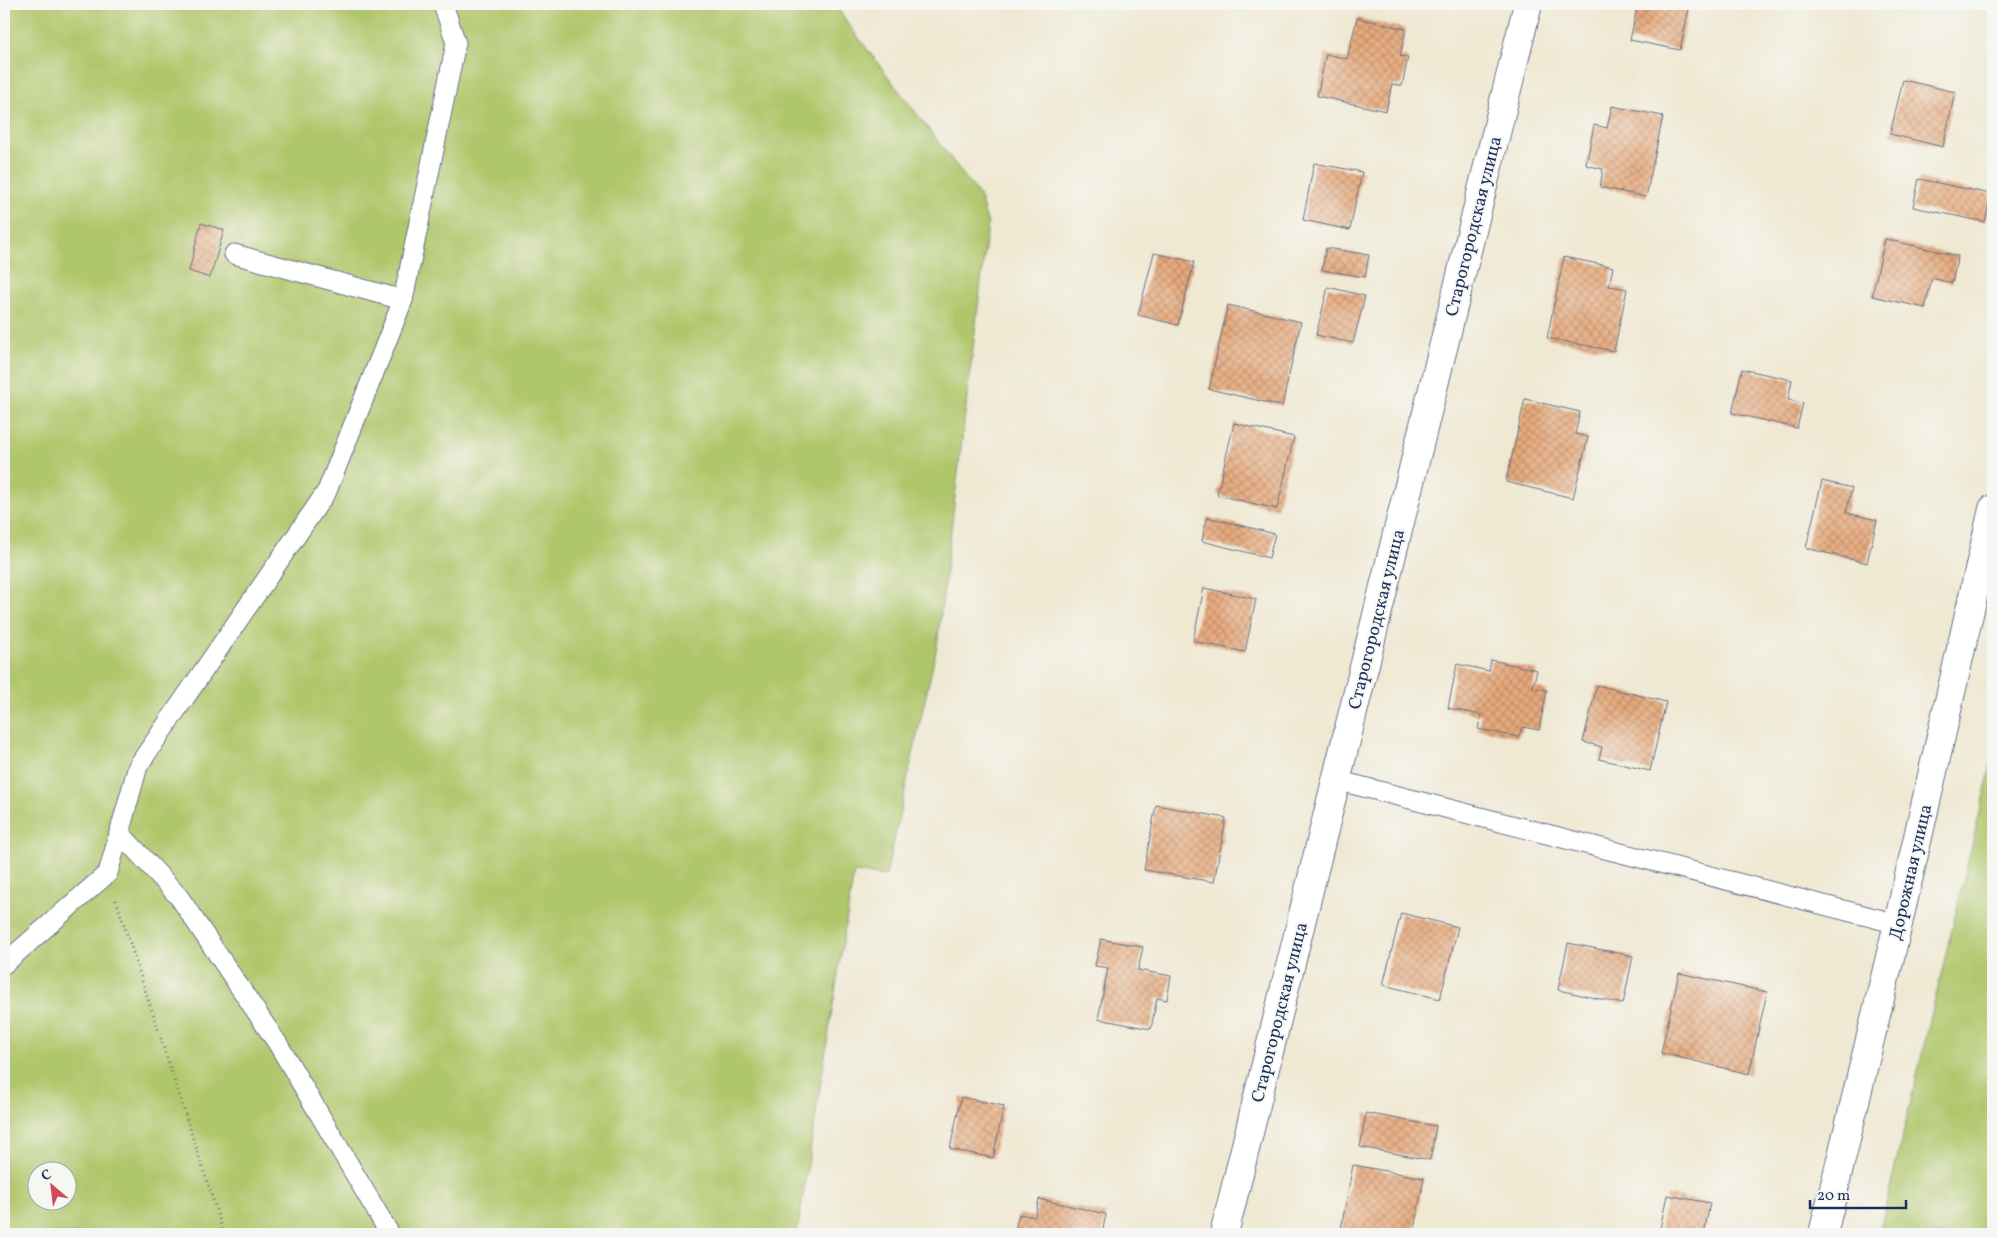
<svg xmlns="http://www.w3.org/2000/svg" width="1997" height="1238" viewBox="0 0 1997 1238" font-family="Vollkorn,serif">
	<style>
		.grass { fill: #b0c66a; stroke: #667a64; fill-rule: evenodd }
		.building { fill: url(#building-cross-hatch) }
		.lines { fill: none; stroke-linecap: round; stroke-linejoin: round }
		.lane-casing { stroke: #657087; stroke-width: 21 }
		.street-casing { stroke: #657087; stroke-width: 30 }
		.path { stroke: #657087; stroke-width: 3; stroke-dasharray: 1 4; stroke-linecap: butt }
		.lane { stroke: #fff; stroke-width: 19 }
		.street { stroke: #fff; stroke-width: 28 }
		.labels { text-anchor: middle; stroke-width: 4; stroke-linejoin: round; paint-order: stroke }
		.street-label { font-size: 18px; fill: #1b2f5e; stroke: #f6f6f2 }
	</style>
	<defs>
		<pattern id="building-cross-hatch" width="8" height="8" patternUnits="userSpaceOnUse" patternTransform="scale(1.25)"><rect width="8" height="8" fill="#e8aa7c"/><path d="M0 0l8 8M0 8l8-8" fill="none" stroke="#bb8b69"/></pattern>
	</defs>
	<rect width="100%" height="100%" fill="#f6f6f2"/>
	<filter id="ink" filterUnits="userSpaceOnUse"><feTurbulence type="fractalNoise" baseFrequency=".02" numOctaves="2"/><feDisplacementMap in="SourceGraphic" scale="10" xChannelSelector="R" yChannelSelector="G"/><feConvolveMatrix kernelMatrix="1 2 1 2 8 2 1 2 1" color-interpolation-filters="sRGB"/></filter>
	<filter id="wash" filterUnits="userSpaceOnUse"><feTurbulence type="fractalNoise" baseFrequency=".0096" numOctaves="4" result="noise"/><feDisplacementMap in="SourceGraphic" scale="20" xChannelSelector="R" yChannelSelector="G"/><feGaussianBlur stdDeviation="1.12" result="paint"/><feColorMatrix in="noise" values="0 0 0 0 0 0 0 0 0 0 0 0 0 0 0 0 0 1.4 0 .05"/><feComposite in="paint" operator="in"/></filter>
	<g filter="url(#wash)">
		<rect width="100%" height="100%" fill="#efe8d2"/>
		<!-- grass -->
		<g class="grass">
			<path d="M4 4H835L851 28 979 195 988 224 937 646 886 876 854 872 797 1234H4ZM38 1170H68V1200H38Z"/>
			<polygon points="1993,757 1993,1234 1879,1234"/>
		</g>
		<g id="blocks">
			<!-- building -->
			<g class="building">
				<polygon points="1638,4 1690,4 1680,50 1630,40"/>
				<polygon points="1972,4 1993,4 1993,9"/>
				<polygon points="1357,18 1406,29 1400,56 1408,57 1402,86 1392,84 1386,111 1317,96 1326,54 1347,59"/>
				<polygon points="1903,80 1955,92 1943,147 1890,134"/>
				<polygon points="1612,106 1663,116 1646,197 1600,187 1603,169 1586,165 1594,125 1607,128"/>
				<polygon points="1314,163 1362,172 1350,230 1303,220"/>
				<polygon points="1919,179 1991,194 1985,222 1913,207"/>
				<polygon points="201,223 224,230 210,278 189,271"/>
				<polygon points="1885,239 1958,256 1952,283 1932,278 1925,308 1872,296"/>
				<polygon points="1326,248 1369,255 1365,277 1322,270"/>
				<polygon points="1154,253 1194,262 1178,325 1138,315"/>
				<polygon points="1564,257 1613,267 1609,286 1627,289 1614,351 1547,338"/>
				<polygon points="1328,287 1365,296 1353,343 1316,335"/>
				<polygon points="1228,305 1301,322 1282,406 1209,389"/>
				<polygon points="1742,369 1792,380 1788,400 1803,403 1797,428 1732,413"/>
				<polygon points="1525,399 1580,412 1575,434 1588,437 1573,498 1506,482"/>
				<polygon points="1234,423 1294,437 1277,509 1217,495"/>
				<polygon points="1822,481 1852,488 1846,513 1877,520 1867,563 1806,548"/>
				<polygon points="1207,517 1275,534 1269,558 1202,541"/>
				<polygon points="1204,588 1256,599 1245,652 1193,641"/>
				<polygon points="1491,660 1537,670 1533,687 1547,690 1539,730 1523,727 1518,737 1478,729 1481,715 1448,708 1457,664 1489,671"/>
				<polygon points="1597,685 1666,702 1650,771 1599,759 1602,747 1583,742"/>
				<polygon points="1156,805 1226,818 1214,882 1144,870"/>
				<polygon points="1401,913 1458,927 1440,999 1383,985"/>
				<polygon points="1101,939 1143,947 1138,970 1171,976 1167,1000 1157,998 1151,1029 1098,1019 1108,968 1095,966"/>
				<polygon points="1568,943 1633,956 1623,1004 1558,990"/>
				<polygon points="1679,973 1767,992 1749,1074 1661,1053"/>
				<polygon points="961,1097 1004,1106 993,1158 950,1149"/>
				<polygon points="1366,1113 1436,1126 1430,1160 1360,1147"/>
				<polygon points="1353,1165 1424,1178 1413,1234 1367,1234 1341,1229"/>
				<polygon points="1667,1195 1710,1203 1704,1234 1659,1234"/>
				<polygon points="1039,1199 1106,1214 1102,1234 1014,1234 1019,1214 1035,1217"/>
			</g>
		</g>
	</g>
	<g filter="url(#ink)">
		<use href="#blocks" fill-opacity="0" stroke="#657087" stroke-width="1"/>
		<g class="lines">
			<defs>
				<g id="lane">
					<polyline points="234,254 403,300"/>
					<polyline points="1336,780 1898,924"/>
					<polyline points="119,832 179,897 278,1044 390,1234"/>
					<polyline points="4,964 108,873 138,766 327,491 403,300 456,43 443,4"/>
				</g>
				<g id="street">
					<polyline points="1224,1234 1528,4"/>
					<polyline points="1823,1234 1898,924 1993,509"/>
				</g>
			</defs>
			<!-- lane casing -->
			<use href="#lane" class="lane-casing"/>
			<!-- street casing -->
			<use href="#street" class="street-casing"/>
			<!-- path -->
			<polyline class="path" points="116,900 224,1234"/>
			<!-- lane -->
			<use href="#lane" class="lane"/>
			<!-- street -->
			<use href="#street" class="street"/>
		</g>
	</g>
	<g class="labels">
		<!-- street labels -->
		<g class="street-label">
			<text transform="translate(1473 226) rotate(-76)" y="6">Старогородская улица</text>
			<text transform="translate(1376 619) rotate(-76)" y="6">Старогородская улица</text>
			<text transform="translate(1910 872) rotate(-77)" y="6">Дорожная улица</text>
			<text transform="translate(1279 1012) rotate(-76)" y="6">Старогородская улица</text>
		</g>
	</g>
	<!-- margin -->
	<rect width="1997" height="1238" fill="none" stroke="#f6f6f2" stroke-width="20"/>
	<!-- north arrow -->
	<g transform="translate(52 1186) rotate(332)"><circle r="24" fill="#f6f6f2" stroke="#9ea6b7"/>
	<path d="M0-4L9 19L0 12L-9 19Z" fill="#d1495b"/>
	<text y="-8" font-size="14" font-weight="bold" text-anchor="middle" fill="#1b2f5e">С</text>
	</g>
	<!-- scale -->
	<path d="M1810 1200v8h96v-8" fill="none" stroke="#1b2f5e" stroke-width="2.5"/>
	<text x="1817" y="1200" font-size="15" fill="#1b2f5e" stroke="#f6f6f2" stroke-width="4" paint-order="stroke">20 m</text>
</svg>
